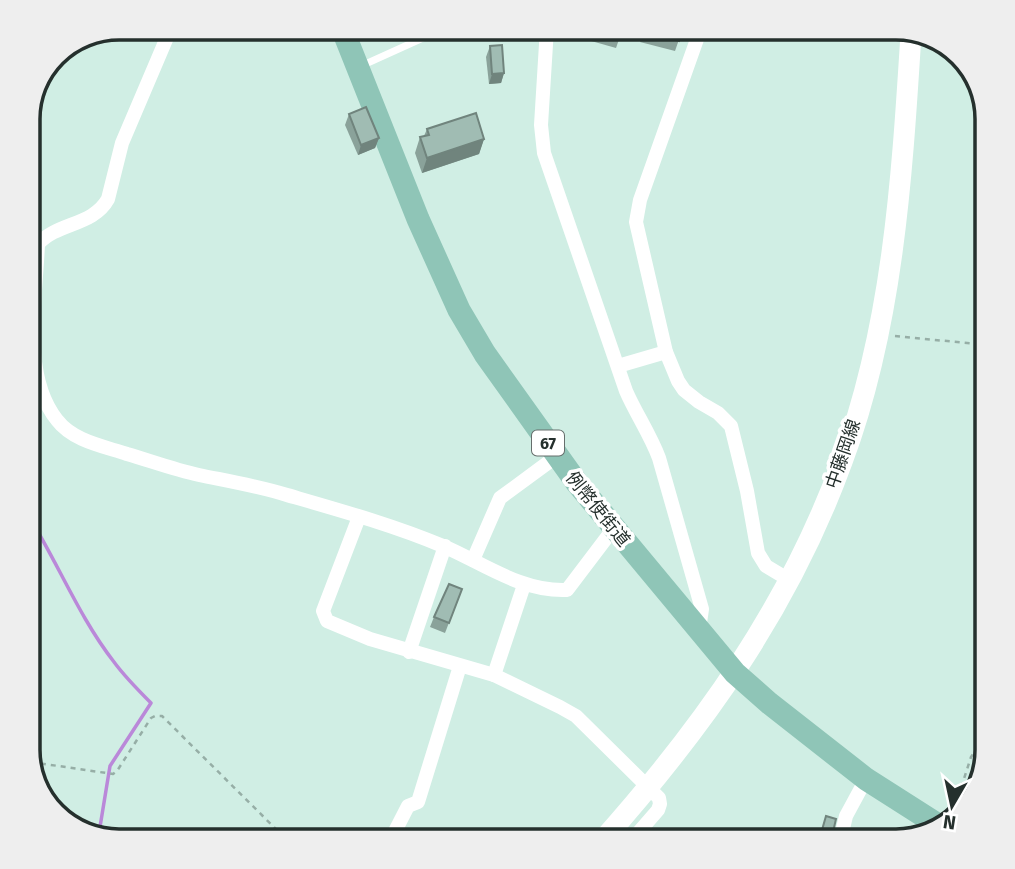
<svg xmlns="http://www.w3.org/2000/svg" width="1015" height="869" viewBox="0 0 1015 869" font-family="'Fira Sans','Noto Sans JP',sans-serif">
	<style>
		.lines { fill: none; stroke-linecap: round; stroke-linejoin: round }
		.stream { stroke: #ba88d9; stroke-width: 3.5 }
		.path { stroke: #96aea6; stroke-width: 2.5; stroke-dasharray: 5 5; stroke-linecap: butt }
		.lane { stroke: #fff; stroke-width: 7 }
		.street { stroke: #fff; stroke-width: 14 }
		.secondary { stroke: #fff; stroke-width: 21 }
		.primary { stroke: #8fc5b7; stroke-width: 23 }
		.wall { fill: #8aa29a }
		.shaded-wall { fill: #70847d }
		.building { fill: #a0bcb3; stroke: #70847d; stroke-width: 2 }
		.labels { text-anchor: middle; stroke-width: 7; stroke-linejoin: round; paint-order: stroke }
		.shield { fill: #fff; stroke: #666e6c; stroke-width: 2 }
		.shield-label { font-size: 16px; font-weight: bold; fill: #25302d }
		.street-label { font-size: 18px; fill: #25302d; stroke: #fff }
		.rim { fill: none; stroke: #25302d; stroke-width: 3.5 }
	</style>
	<rect width="100%" height="100%" fill="#d0eee4"/>
	<g class="lines">
		<!-- stream -->
		<path class="stream" d="M28 515C58 563 79 617 114 662 125 677 138 690 151 703L110 766 99 833"/>
		<!-- path -->
		<g class="path">
			<polyline points="491,28 492,41"/>
			<polyline points="895,336 987,345"/>
			<polyline points="31,762 113,774 117,771 151,718 155,716 162,716 288,841"/>
			<polyline points="952,816 971,757 976,750 987,742"/>
		</g>
		<!-- lane -->
		<polyline class="lane" points="361,66 445,28"/>
		<!-- street -->
		<g class="street">
			<path d="M171 28 122 143 108 199C93 226 58 222 38 244 36 298 21 375 57 420 73 441 103 446 127 454 151 461 175 470 199 475 228 481 258 486 287 495 339 510 393 525 443 546 483 563 521 592 567 590L614 528"/>
			<path d="M547 28 541 125 544 153 626 391C636 414 650 434 659 458L702 609 699 630"/>
			<polyline points="701,28 640,200 636,222 666,352 678,381 684,390 699,402 718,413 731,426 747,491 758,553 766,566 791,581"/>
			<polyline points="618,366 666,352"/>
			<polyline points="359,517 323,611 327,621 370,639 494,675 560,707 576,716 659,798 660,804 658,810 631,841"/>
			<polyline points="473,560 500,498 557,456"/>
			<polyline points="409,652 445,546"/>
			<polyline points="494,675 524,585"/>
			<polyline points="390,841 408,806 418,802 460,666"/>
			<polyline points="840,841 846,816 866,779"/>
		</g>
		<!-- secondary -->
		<path class="secondary" d="M602 841C704 726 789 607 842 462 893 326 902 177 911 34"/>
		<!-- primary -->
		<polyline class="primary" points="342,28 418,219 459,310 485,354 577,483 735,673 769,703 866,779 935,823"/>
	</g>
	<!-- wall -->
	<g class="wall">
		<polygon points="580,28 623,28 616,48 577,37"/>
		<polygon points="645,28 683,28 675,51 640,42"/>
		<polygon points="490,46 504,73 501,83 489,84 486,57"/>
		<polygon points="349,114 379,138 375,148 358,155 345,125"/>
		<polygon points="427,129 484,139 479,154 422,173 415,153 420,137 424,136"/>
		<polygon points="462,589 445,633 430,627 434,617"/>
		<polygon points="826,816 833,832 831,838 820,835"/>
	</g>
	<!-- shaded-wall -->
	<g class="shaded-wall">
		<polygon points="504,28 515,28 515,29 503,31"/>
		<polygon points="504,73 501,83 489,84 492,74"/>
		<polygon points="379,138 375,148 358,155 361,145"/>
		<polygon points="484,139 479,154 422,173 427,158"/>
	</g>
	<!-- building -->
	<g class="building">
		<polygon points="606,28 623,28 622,33"/>
		<polygon points="645,28 683,28 679,41 644,31"/>
		<polygon points="502,45 504,73 492,74 490,46"/>
		<polygon points="366,107 379,138 361,145 349,114"/>
		<polygon points="476,113 484,139 427,158 420,137 429,135 427,129"/>
		<polygon points="449,584 462,589 449,623 434,617"/>
		<polygon points="826,816 836,819 833,832 822,830"/>
	</g>
	<g class="labels">
		<!-- shield labels -->
		<rect class="shield" x="532" y="430.5" width="32" height="25" rx="5"/>
		<g class="shield-label">
			<text x="548" y="449">67</text>
		</g>
		<!-- street labels -->
		<g class="street-label">
			<text transform="translate(843 454) rotate(-71)" y="6">中藤岡線</text>
			<text transform="translate(598 509) rotate(51)" y="6">例幣使街道</text>
		</g>
	</g>
	<!-- crop -->
	<path d="M0 0H1015V869H0ZM119 40H896A79 79 0 0 1 975 119V750A79 79 0 0 1 896 829H119A79 79 0 0 1 40 750V119A79 79 0 0 1 119 40Z" fill="#eee" fill-rule="evenodd"/>
	<path class="rim" d="M119 40H896A79 79 0 0 1 975 119V750A79 79 0 0 1 896 829H119A79 79 0 0 1 40 750V119A79 79 0 0 1 119 40Z"/>
	<!-- north arrow -->
	<g transform="translate(952 806) rotate(189)" stroke="#ffffff" stroke-width="5" paint-order="stroke">
	<path d="M0-5L12 26L0 18L-12 26Z" fill="#25302d"/>
	<text y="-10" font-size="19" font-weight="bold" text-anchor="middle" fill="#25302d">N</text>
	</g>
</svg>
